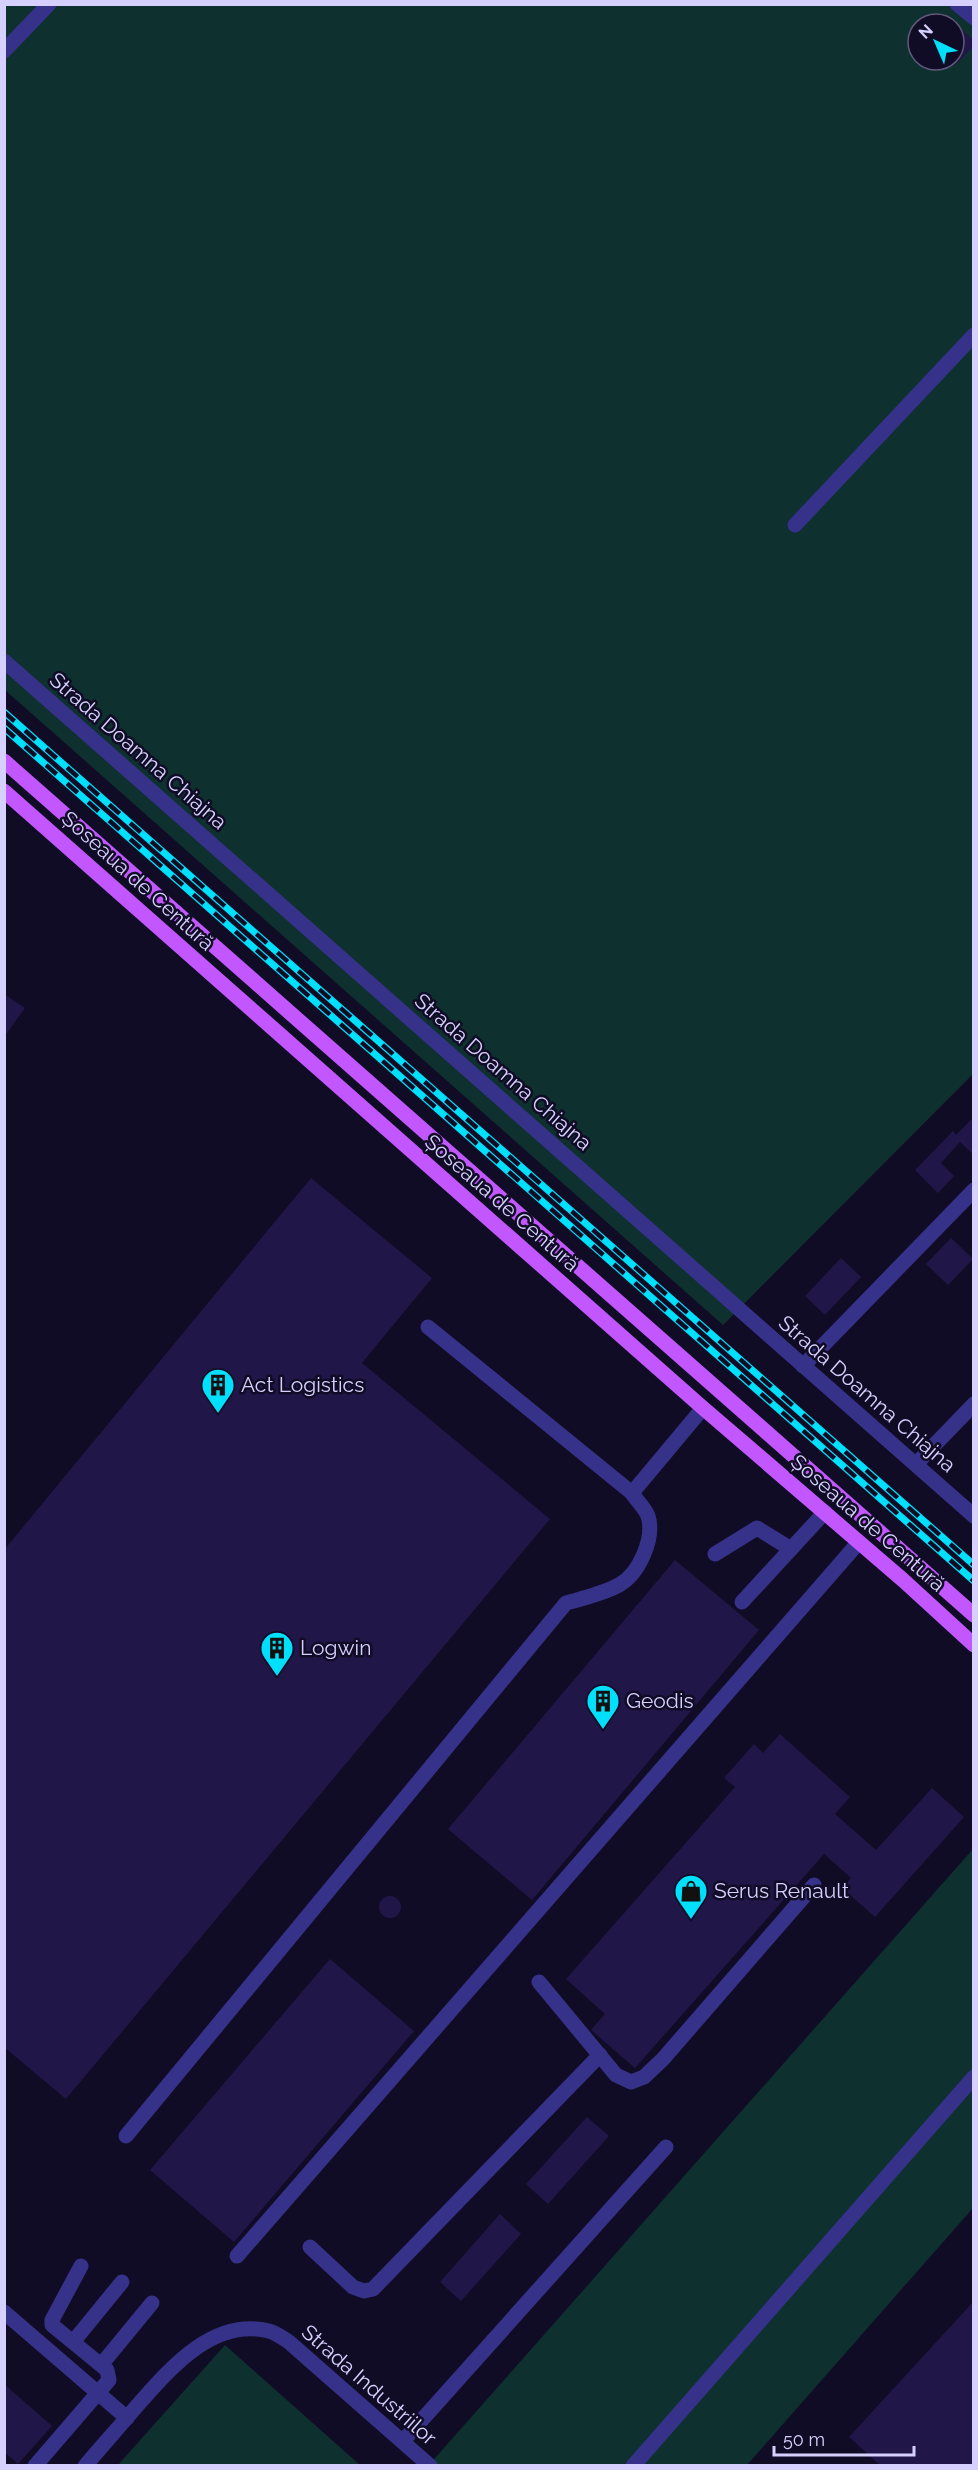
<svg xmlns="http://www.w3.org/2000/svg" width="978" height="2470" viewBox="0 0 978 2470" font-family="Raleway,sans-serif">
	<style>
		.green { fill: #0e302f; fill-rule: evenodd }
		.building { fill: #211648 }
		.lines { fill: none; stroke-linecap: round; stroke-linejoin: round }
		.minor { stroke: #363289; stroke-width: 15 }
		.major { stroke: #c257ff; stroke-width: 15 }
		.rail-casing { stroke: #00dffb; stroke-width: 7 }
		.rail { stroke: #110c25; stroke-width: 4.5; stroke-dasharray: 14; stroke-linecap: butt }
		.labels { text-anchor: middle; stroke-width: 5; stroke-linejoin: round; paint-order: stroke }
		.street-label { font-size: 21px; fill: #d6d0ff; stroke: #110c25 }
		.poi-label { font-size: 21px; fill: #d6d0ff; stroke: #110c25; text-anchor: start }
	</style>
	<rect width="100%" height="100%" fill="#110c25"/>
	<!-- green -->
	<g class="green">
		<path d="M5 5H973V1074L723 1325 5 690ZM918 24H954V60H918Z"/>
		<polygon points="973,1849 973,2208 747,2465 428,2466"/>
		<polygon points="225,2345 360,2465 118,2465"/>
	</g>
	<!-- building -->
	<g class="building">
		<polygon points="954,22 974,41 974,46 954,66"/>
		<polygon points="4,994 25,1008 4,1037"/>
		<polygon points="974,1117 974,1155 960,1142 941,1163 954,1176 938,1193 915,1170 953,1131 956,1135"/>
		<polygon points="311,1178 432,1278 362,1363 550,1519 66,2099 4,2047 4,1550"/>
		<polygon points="951,1238 973,1259 948,1285 926,1264"/>
		<polygon points="841,1258 861,1277 825,1315 805,1296"/>
		<polygon points="675,1560 759,1630 532,1900 448,1829"/>
		<polygon points="780,1734 850,1797 835,1814 876,1850 932,1788 964,1817 875,1917 842,1888 851,1878 824,1854 635,2068 591,2030 605,2014 566,1979 735,1787 724,1778 754,1744 763,1753"/>
		<circle cx="390" cy="1907" r="11"/>
		<polygon points="330,1959 414,2031 234,2242 150,2170"/>
		<polygon points="587,2117 609,2136 548,2204 526,2184"/>
		<polygon points="500,2214 521,2234 461,2301 440,2282"/>
		<polygon points="974,2301 974,2466 881,2466 849,2437"/>
		<polygon points="4,2384 52,2426 18,2464 4,2452"/>
	</g>
	<g class="lines">
		<!-- minor -->
		<g class="minor">
			<polyline points="957,4 974,18"/>
			<polyline points="4,51 49,4"/>
			<polyline points="795,525 974,335"/>
			<polyline points="4,661 974,1516"/>
			<polyline points="803,1366 974,1190"/>
			<polyline points="916,1464 974,1404"/>
			<polyline points="632,1493 703,1408"/>
			<polyline points="715,1554 757,1528 791,1549"/>
			<polyline points="742,1602 825,1512"/>
			<polyline points="539,1982 616,2075 631,2082 644,2077 663,2059 814,1885"/>
			<path d="M126 2136 566 1603C584 1598 602 1594 619 1585 639 1574 655 1538 648 1516 645 1508 636 1500 632 1493L428 1327"/>
			<polyline points="310,2247 353,2287 364,2291 373,2289 600,2055"/>
			<polyline points="237,2256 859,1542"/>
			<polyline points="4,2312 127,2418"/>
			<polyline points="73,2342 122,2282"/>
			<polyline points="101,2365 152,2303"/>
			<polyline points="403,2441 666,2147"/>
			<polyline points="35,2466 109,2380 107,2370 52,2325 52,2320 81,2266"/>
			<path d="M85 2466C102 2446 119 2427 136 2407 169 2370 212 2317 269 2331 276 2333 283 2338 289 2342L430 2466"/>
			<polyline points="633,2466 974,2077"/>
		</g>
		<!-- major -->
		<g class="major">
			<polyline points="4,761 974,1615"/>
			<polyline points="4,791 703,1408 903,1580 974,1645"/>
		</g>
		<defs>
			<g id="rail">
				<polyline points="4,712 974,1565"/>
				<polyline points="4,728 974,1581"/>
			</g>
		</defs>
		<!-- rail casing -->
		<use href="#rail" class="rail-casing"/>
		<!-- rail -->
		<use href="#rail" class="rail"/>
	</g>
	<!-- icons -->
	<defs>
		<symbol id="building-pin" viewBox="-11 -11 22 30"><path d="M0 17L-7.5 6A9.5 9.5 0 1 1 7.5 6Z" fill="#00dffb" stroke="#110c25"/><path d="M-4-6H4V6H1V3H-1V6H-4ZM-2.5-4.3h1.7v1.8h-1.7ZM.8-4.3h1.7v1.8H.8ZM-2.5-1h1.7V.8h-1.7ZM.8-1h1.7V.8H.8Z" fill="#111"/></symbol>
		<symbol id="shop-pin" viewBox="-11 -11 22 30"><path d="M0 17L-7.5 6A9.5 9.5 0 1 1 7.5 6Z" fill="#00dffb" stroke="#110c25"/><path d="M-5-2.5h2.3a2.7 3.5 0 0 1 5.4 0H5L5.5 6h-11ZM-1.5-2.5h3a1.5 2.3 0 0 0-3 0Z" fill="#111"/></symbol>
	</defs>
	<g fill-rule="evenodd">
		<use href="#building-pin" x="199" y="1366" width="38" height="52"/>
		<use href="#building-pin" x="258" y="1629" width="38" height="52"/>
		<use href="#building-pin" x="584" y="1682" width="38" height="52"/>
		<use href="#shop-pin" x="672" y="1872" width="38" height="52"/>
	</g>
	<g class="labels">
		<!-- street labels -->
		<g class="street-label">
			<text transform="translate(138 751) rotate(41)" y="7">Strada Doamna Chiajna</text>
			<text transform="translate(138 881) rotate(42)" y="7">Șoseaua de Centură</text>
			<text transform="translate(503 1072) rotate(41)" y="7">Strada Doamna Chiajna</text>
			<text transform="translate(502 1203) rotate(41)" y="7">Șoseaua de Centură</text>
			<text transform="translate(867 1394) rotate(41)" y="7">Strada Doamna Chiajna</text>
			<text transform="translate(868 1523) rotate(41)" y="7">Șoseaua de Centură</text>
			<text transform="translate(369 2385) rotate(41)" y="7">Strada Industriilor</text>
		</g>
		<!-- poi labels -->
		<g class="poi-label">
			<text x="241" y="1392">Act Logistics</text>
			<text x="300" y="1655">Logwin</text>
			<text x="626" y="1708">Geodis</text>
			<text x="714" y="1898">Serus Renault</text>
		</g>
	</g>
	<!-- border -->
	<rect width="978" height="2470" fill="none" stroke="#d6d0ff" stroke-width="12"/>
	<!-- north arrow -->
	<g transform="translate(936 42) rotate(316)"><circle r="28" fill="#110c25" stroke="#605a7c" stroke-width="1.5"/>
	<path d="M0-4.5L10 22L0 15L-10 22Z" fill="#00dffb"/>
	<text y="-9" font-size="16" font-weight="bold" text-anchor="middle" fill="#d6d0ff">N</text>
	</g>
	<!-- scale -->
	<path d="M774 2446v9h140v-9" fill="none" stroke="#d6d0ff" stroke-width="3"/>
	<text x="783" y="2446" font-size="18" fill="#d6d0ff" stroke="#110c25" stroke-width="4.5" paint-order="stroke">50 m</text>
</svg>
